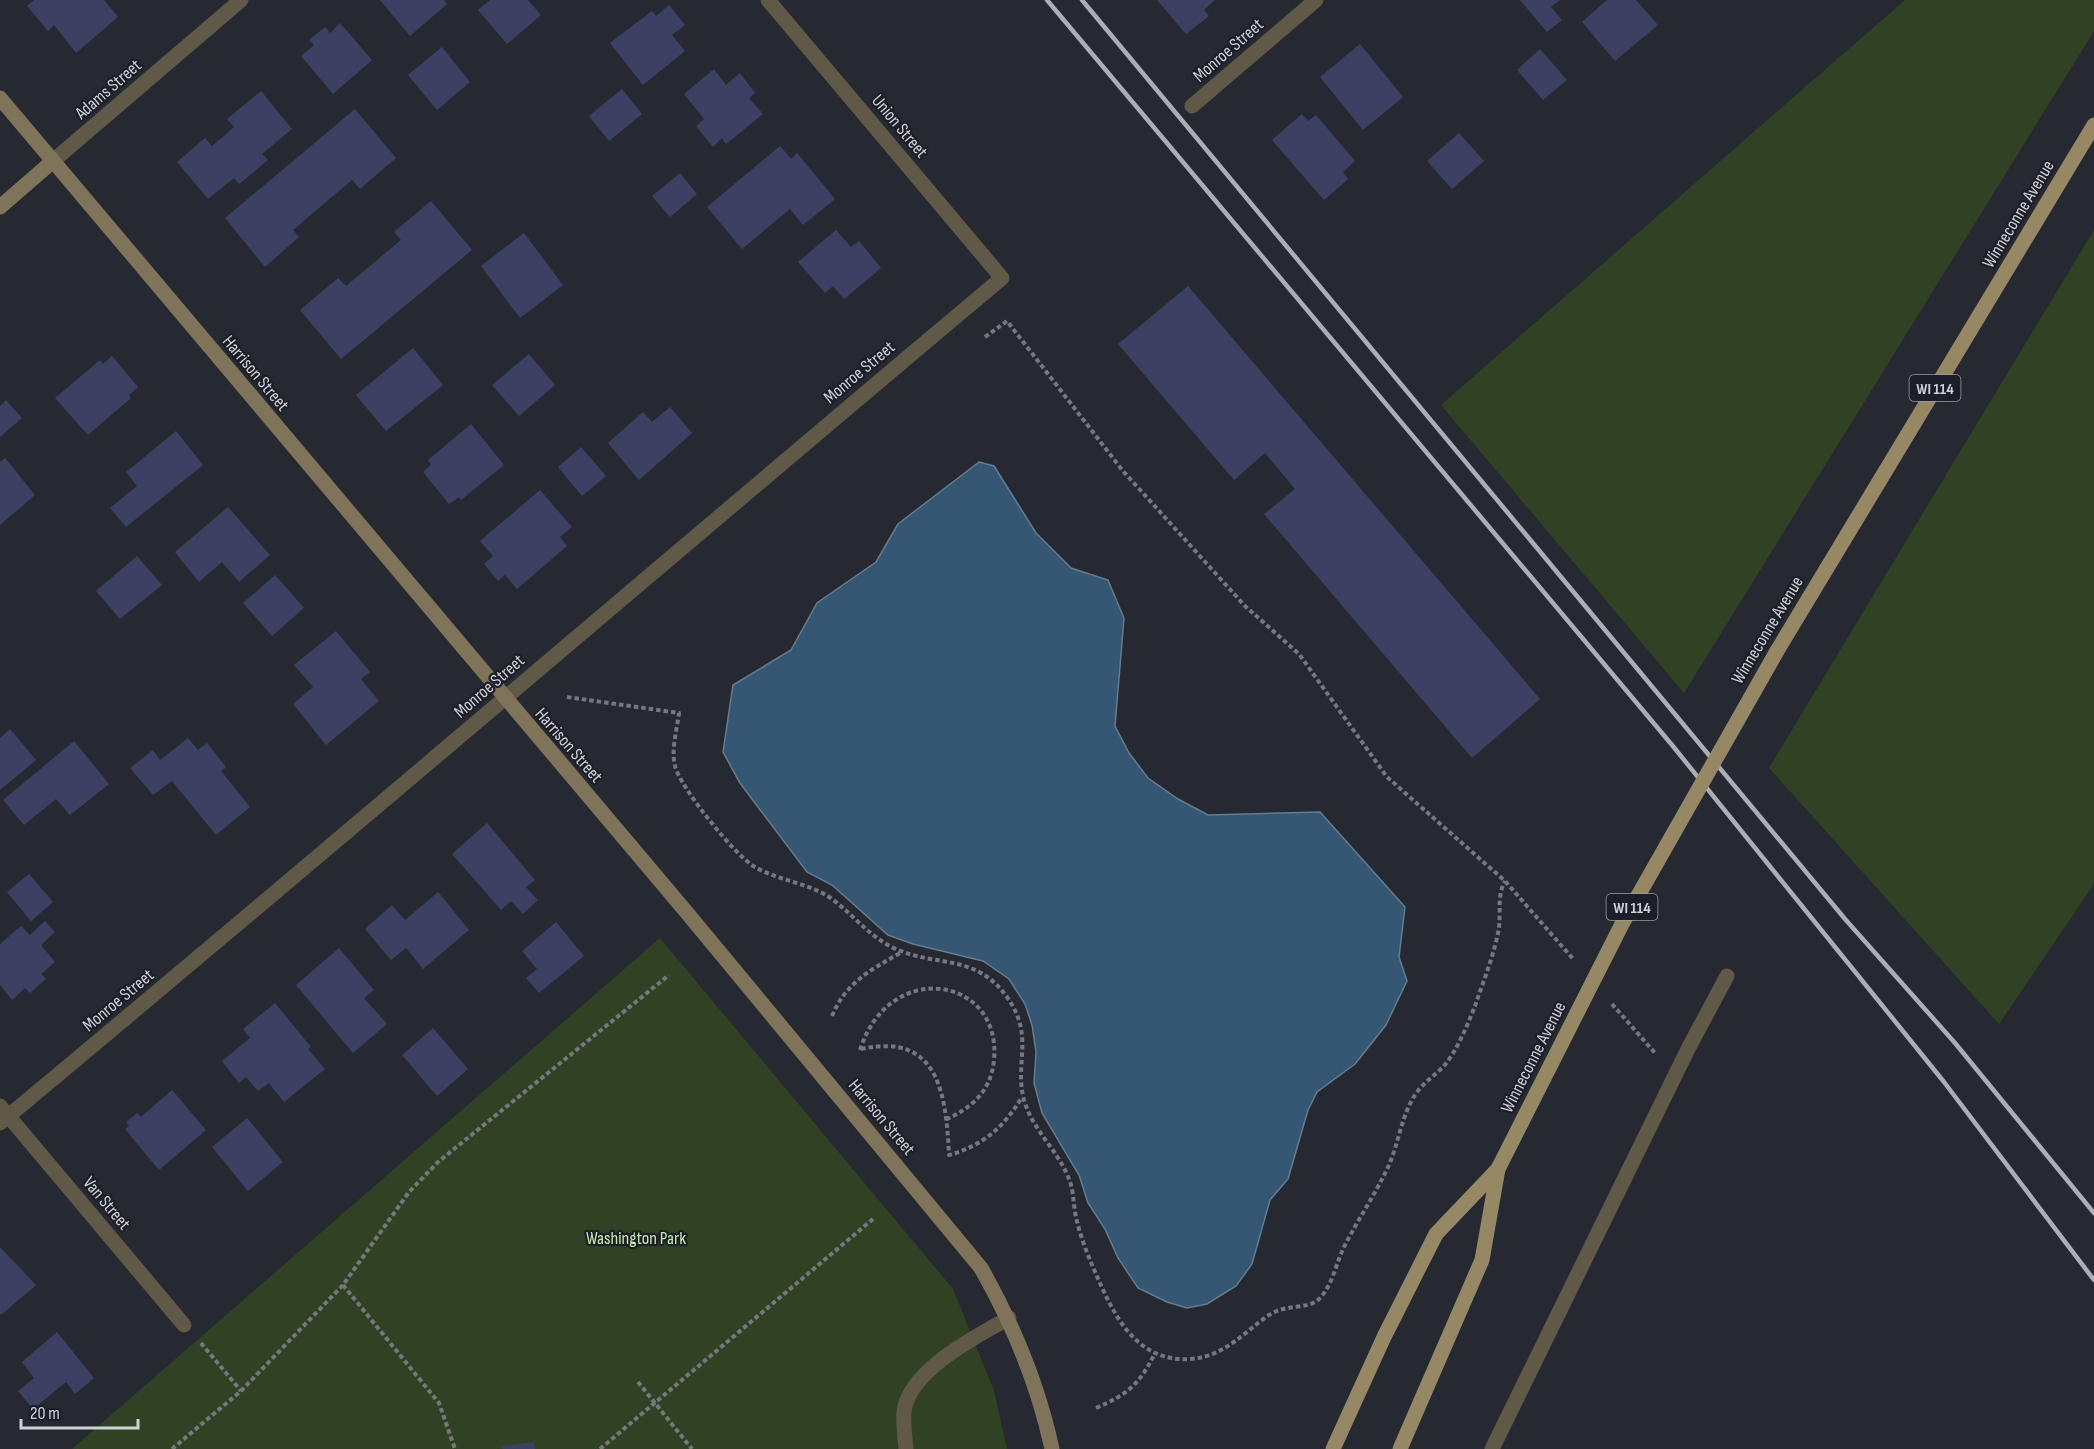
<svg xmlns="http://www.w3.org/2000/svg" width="2094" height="1449" viewBox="0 0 2094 1449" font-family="'Sofia Sans Condensed',sans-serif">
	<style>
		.green { fill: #304223 }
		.water { fill: #365773; stroke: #647c91; stroke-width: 1.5 }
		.building { fill: #3c4164 }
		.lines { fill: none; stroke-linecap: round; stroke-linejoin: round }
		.path { stroke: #76777f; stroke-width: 4; stroke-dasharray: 4.5 3; stroke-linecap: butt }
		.lane { stroke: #605948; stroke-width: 15 }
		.street { stroke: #605948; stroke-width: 15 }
		.secondary { stroke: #7f7359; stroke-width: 15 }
		.primary { stroke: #968765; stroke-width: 15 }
		.rail { stroke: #adaeb5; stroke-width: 4.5 }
		.primary-bridge { stroke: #968765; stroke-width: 15 }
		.labels { text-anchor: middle; stroke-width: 4.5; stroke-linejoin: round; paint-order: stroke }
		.shield { fill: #1d1f28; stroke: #9a9ca2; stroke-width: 1.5 }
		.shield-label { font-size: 16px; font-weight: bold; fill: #d0d1d7 }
		.street-label { font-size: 18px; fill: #d0d1d7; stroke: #1d1f28 }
		.park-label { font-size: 18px; fill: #c7ebad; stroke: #1d1f28 }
	</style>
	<rect width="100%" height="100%" fill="#272932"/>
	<!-- green -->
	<g class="green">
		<polygon points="1905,0 2094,0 2094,31 1684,693 1441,405"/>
		<polygon points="2094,230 2094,884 1999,1024 1769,768"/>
		<polygon points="660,938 953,1289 994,1391 1007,1449 72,1449"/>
	</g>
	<!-- water -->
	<polygon class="water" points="979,462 994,466 1036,533 1071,568 1108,580 1124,618 1115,726 1129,753 1148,778 1178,799 1208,815 1320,812 1405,907 1399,957 1407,981 1386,1025 1355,1064 1317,1092 1308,1110 1288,1179 1270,1200 1252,1264 1236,1286 1207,1304 1187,1308 1167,1302 1138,1288 1118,1258 1105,1229 1088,1203 1079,1175 1042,1113 1034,1083 1036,1052 1032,1025 1025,1004 1009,979 983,961 913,944 888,935 832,885 807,872 740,783 723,752 733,685 791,650 817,603 876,562 898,524"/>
	<!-- building -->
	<g class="building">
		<polygon points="34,0 104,0 118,17 76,53 54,25 48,31 27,6"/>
		<polygon points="380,0 444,0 447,4 410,36"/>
		<polygon points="490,0 528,0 541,15 507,44 478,10"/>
		<polygon points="1157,0 1215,0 1204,10 1209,16 1186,34"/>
		<polygon points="1520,0 1560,0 1551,7 1562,20 1547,32"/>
		<polygon points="1607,0 1636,0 1658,25 1615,61 1582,22"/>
		<polygon points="669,5 685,25 672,35 685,51 643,85 610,43 652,11 656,16"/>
		<polygon points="340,23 372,60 333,94 301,56 314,45 309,40 325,27 330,33"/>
		<polygon points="1360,44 1403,97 1363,130 1320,77"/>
		<polygon points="442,47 470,82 437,110 408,75"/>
		<polygon points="1540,49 1567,80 1543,100 1517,70"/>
		<polygon points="714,69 726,85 740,73 755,93 749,98 763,114 726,144 722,138 713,147 696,126 704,119 684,94"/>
		<polygon points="622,89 642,114 609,141 589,116"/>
		<polygon points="261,91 292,129 262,154 268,160 239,184 234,178 208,199 177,162 205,138 212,146 234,127 227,119"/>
		<polygon points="355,109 396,158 360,189 352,180 293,230 299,237 265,267 225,218"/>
		<polygon points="1302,114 1308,121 1316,115 1355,161 1343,172 1348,179 1324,200 1272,140"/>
		<polygon points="1459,133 1484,161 1452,189 1427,161"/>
		<polygon points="780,146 791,159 797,153 835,199 803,225 790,209 742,249 707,207"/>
		<polygon points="680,173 697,194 670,217 652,196"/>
		<polygon points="431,201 472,250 341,359 300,310 338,278 346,286 401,240 394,232"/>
		<polygon points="836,230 851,247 859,241 881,268 844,299 833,286 825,293 798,262"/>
		<polygon points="524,233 563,285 520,318 481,266"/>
		<polygon points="1188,286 1540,699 1472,758 1264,514 1295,489 1265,453 1234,480 1118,344"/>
		<polygon points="413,348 443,385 386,431 356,395"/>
		<polygon points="529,354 555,385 519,416 492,385"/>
		<polygon points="112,356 138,387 129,395 131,398 88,435 55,398 100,360 103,364"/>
		<polygon points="6,400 22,418 0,437 0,406"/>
		<polygon points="670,407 692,433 639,480 608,443 643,412 652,422"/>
		<polygon points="471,424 504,465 461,500 459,497 449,504 423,472 431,465 428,460"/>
		<polygon points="176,431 203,465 126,527 110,508 137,486 126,472"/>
		<polygon points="581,447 606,476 582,496 558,467"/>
		<polygon points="5,458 35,495 0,525 0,462"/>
		<polygon points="540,490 572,527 560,537 567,546 517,589 505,575 498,581 484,564 493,556 480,541"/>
		<polygon points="228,507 270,555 239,582 222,562 199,582 175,552"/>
		<polygon points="137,556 162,585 120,619 96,591"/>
		<polygon points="275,575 304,608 272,636 243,603"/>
		<polygon points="336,631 370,672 361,679 379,701 326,745 293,704 313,687 294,665"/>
		<polygon points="10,729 36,760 0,790 0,738"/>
		<polygon points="188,738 198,750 207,743 226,767 221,771 250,807 216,835 172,781 153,795 130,768 153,750 160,760"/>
		<polygon points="74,741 109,784 70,815 56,799 24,825 3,800"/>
		<polygon points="487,823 535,880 526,887 538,900 523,914 511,901 501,910 452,854"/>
		<polygon points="29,874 53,902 31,921 7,892"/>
		<polygon points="438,892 469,930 423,969 406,948 391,960 365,929 392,905 405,920"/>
		<polygon points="45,921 55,932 41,945 55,962 41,974 46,979 30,993 25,988 12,1000 0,985 0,944 21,926 30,935"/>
		<polygon points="556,922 584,956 539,993 526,978 537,969 522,951"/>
		<polygon points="339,948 374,990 364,998 387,1024 353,1053 296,985"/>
		<polygon points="275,1003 311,1047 308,1049 325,1069 284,1102 269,1083 258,1091 246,1077 239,1083 222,1061 250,1038 243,1029"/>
		<polygon points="433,1028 468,1069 437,1096 402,1055"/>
		<polygon points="172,1090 206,1130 159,1170 125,1129 129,1126 126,1122 137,1113 141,1117"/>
		<polygon points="247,1118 283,1162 248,1191 212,1147"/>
		<polygon points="0,1247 36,1285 1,1315 0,1314"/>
		<polygon points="57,1332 94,1378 75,1394 66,1382 33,1409 18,1391 34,1378 22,1362"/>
		<polygon points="534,1442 535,1449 503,1449 502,1446"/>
	</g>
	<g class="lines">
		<!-- path -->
		<g class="path">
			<polyline points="985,337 1007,321 1123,471 1245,606 1299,654 1387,777 1505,881 1574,960"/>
			<path d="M567 697 679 713C677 729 671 750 675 766 680 787 736 857 755 867 779 881 810 883 832 899 856 917 870 938 898 950 939 967 976 954 1007 997 1035 1036 1014 1063 1024 1100 1033 1131 1058 1150 1069 1179 1074 1191 1073 1204 1076 1217 1080 1236 1088 1256 1096 1274 1114 1316 1137 1363 1191 1359 1225 1356 1243 1333 1269 1315 1286 1304 1308 1309 1318 1300 1333 1286 1336 1262 1345 1245 1359 1218 1376 1193 1389 1165 1398 1144 1401 1120 1412 1100 1419 1086 1432 1078 1443 1067 1457 1051 1467 1026 1475 1006 1483 982 1493 958 1498 933 1502 916 1496 897 1505 881"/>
			<polyline points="1612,1004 1655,1053"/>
			<path d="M832 1016C846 982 872 969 902 952"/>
			<path d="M861 1049C939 1032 946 1094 949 1155 984 1145 1004 1127 1022 1097"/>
			<path d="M860 1050C889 958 1002 976 994 1060 991 1091 972 1108 945 1120"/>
			<polyline points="343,1285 439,1403 455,1449"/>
			<polyline points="201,1343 241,1391"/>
			<polyline points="638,1382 692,1449"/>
			<path d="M1096 1408C1128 1394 1139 1385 1155 1353"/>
			<polyline points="172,1449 241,1391 343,1285 409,1192 438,1162 669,975"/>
			<polyline points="600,1449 873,1219"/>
		</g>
		<!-- lane -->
		<g class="lane">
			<path d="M906 1449C905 1437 903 1424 904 1412 908 1371 978 1335 1009 1318"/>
			<polyline points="1492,1449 1688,1049 1727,976"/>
		</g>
		<!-- street -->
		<g class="street">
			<polyline points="1192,106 1316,0"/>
			<polyline points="53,161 241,0"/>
			<polyline points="0,1106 184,1325"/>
			<path d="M0 1123C336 844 667 559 1002 278L768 0"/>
		</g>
		<!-- secondary -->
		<g class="secondary">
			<path d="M0 98 688 914 981 1268C1014 1326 1038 1384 1052 1449"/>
			<polyline points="0,207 53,161"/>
		</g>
		<!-- primary -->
		<g class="primary">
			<polyline points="1777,651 2094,125"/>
			<polyline points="1333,1449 1384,1337 1436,1234 1498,1169"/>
			<polyline points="1400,1449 1482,1260 1498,1169"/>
		</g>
		<!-- rail -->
		<g class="rail">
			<polyline points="1047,0 1672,745 1944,1082 2094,1280"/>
			<polyline points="1082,0 1845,919 1955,1043 2094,1213"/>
		</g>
		<!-- primary-bridge -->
		<polyline class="primary-bridge" points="1498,1169 1622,924 1777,651"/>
	</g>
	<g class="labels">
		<!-- shield labels -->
		<g class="shield">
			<rect x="1909.5" y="375" width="51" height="26" rx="4.5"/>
			<rect x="1606.5" y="894" width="51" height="26" rx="4.5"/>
		</g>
		<g class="shield-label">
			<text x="1935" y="394">WI 114</text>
			<text x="1632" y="913">WI 114</text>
		</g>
		<!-- street labels -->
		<g class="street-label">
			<text transform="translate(1228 50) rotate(-41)" y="6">Monroe Street</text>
			<text transform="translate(108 89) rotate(-41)" y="6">Adams Street</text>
			<text transform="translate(900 126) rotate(50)" y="6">Union Street</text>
			<text transform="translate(2018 214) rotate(-59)" y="6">Winneconne Avenue</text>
			<text transform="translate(859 372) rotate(-40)" y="6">Monroe Street</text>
			<text transform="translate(256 373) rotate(50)" y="6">Harrison Street</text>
			<text transform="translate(1767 630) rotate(-59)" y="6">Winneconne Avenue</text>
			<text transform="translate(489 686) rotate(-41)" y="6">Monroe Street</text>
			<text transform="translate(569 745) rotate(49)" y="6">Harrison Street</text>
			<text transform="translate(118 1000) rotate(-40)" y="6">Monroe Street</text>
			<text transform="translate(1533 1057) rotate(-63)" y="6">Winneconne Avenue</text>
			<text transform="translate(882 1117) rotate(50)" y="6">Harrison Street</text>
			<text transform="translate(107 1203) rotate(50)" y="6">Van Street</text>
		</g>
		<!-- park labels -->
		<g class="park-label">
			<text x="636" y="1244">Washington Park</text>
		</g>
	</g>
	<!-- scale -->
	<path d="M21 1419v9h117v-9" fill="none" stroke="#d0d1d7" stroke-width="3"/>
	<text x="30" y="1419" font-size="18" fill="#d0d1d7" stroke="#1d1f28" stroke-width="4.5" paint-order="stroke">20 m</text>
</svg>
